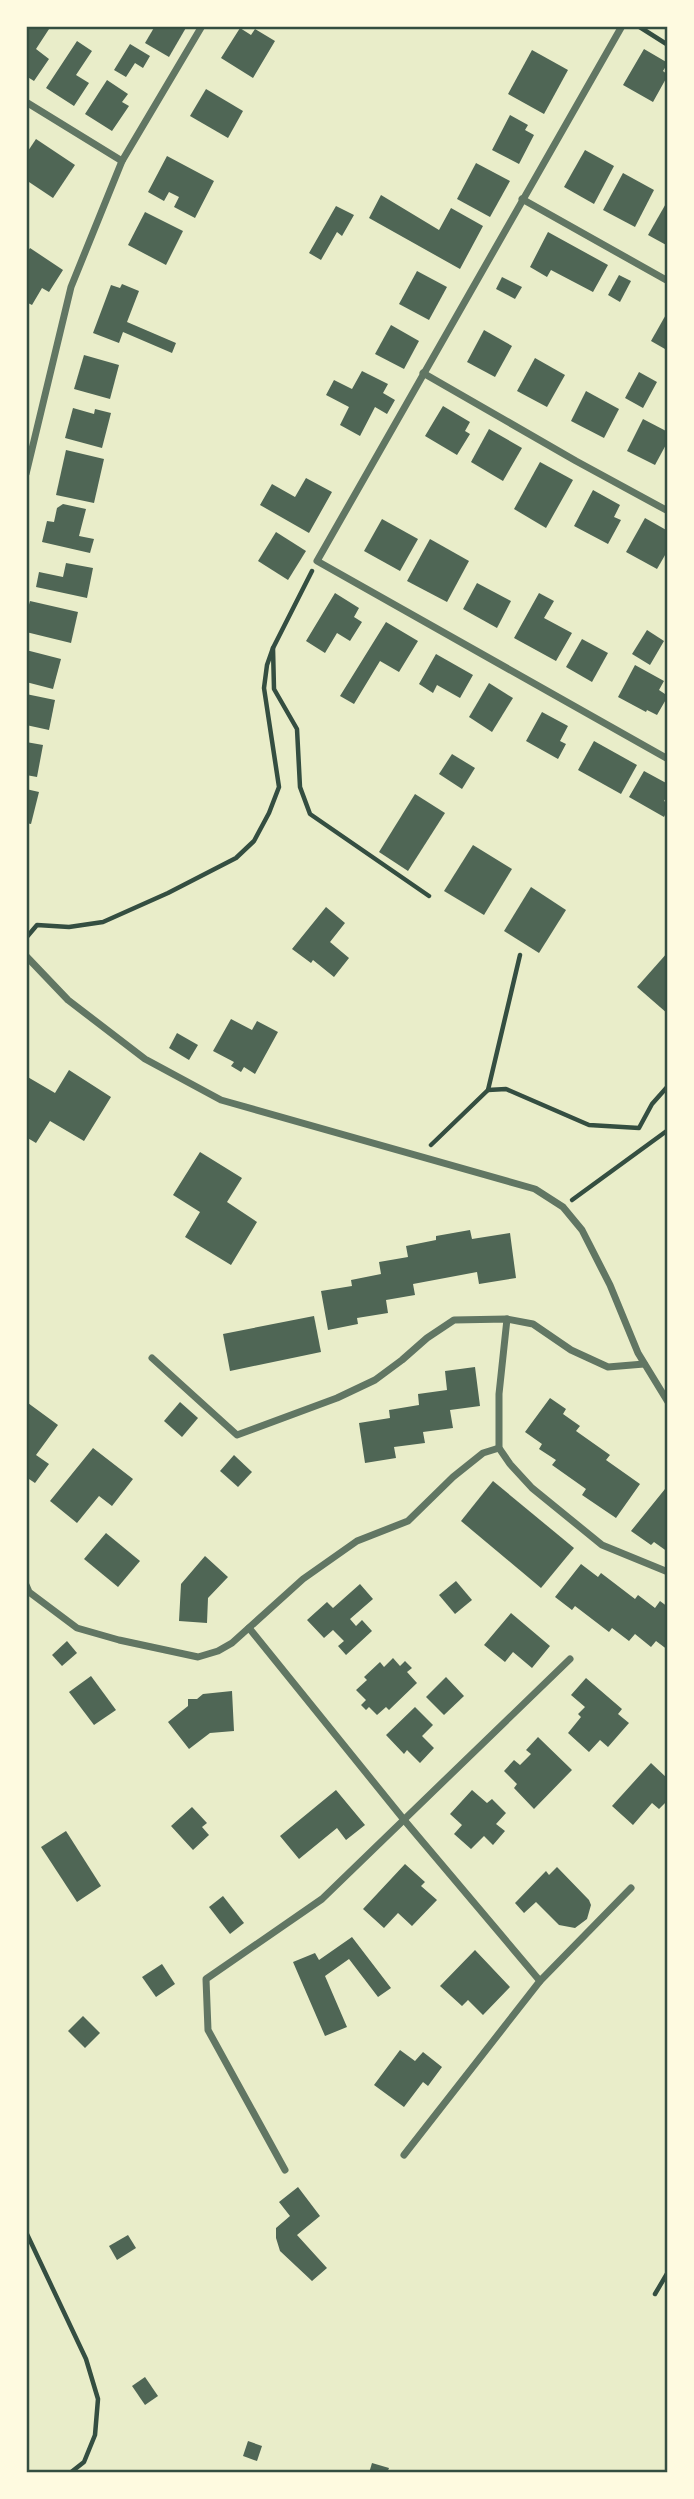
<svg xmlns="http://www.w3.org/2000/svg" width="694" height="2499" viewBox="0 0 694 2499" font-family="'Fira Sans',sans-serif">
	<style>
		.building { fill: #4f6655 }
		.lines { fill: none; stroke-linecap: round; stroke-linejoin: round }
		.path { stroke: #344e41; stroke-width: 4.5 }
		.minor { stroke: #617663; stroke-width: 7 }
		.neatline { fill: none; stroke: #344e41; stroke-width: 2.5 }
	</style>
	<rect width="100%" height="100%" fill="#e9edc9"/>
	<!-- building -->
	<g class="building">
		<polygon points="31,26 51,26 36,49 49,59 34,81 26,76 26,33"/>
		<polygon points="155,26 187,26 169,57 145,43"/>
		<polygon points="240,28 251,35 255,29 275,41 253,78 221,58"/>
		<polygon points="77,41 92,51 76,75 89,83 74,106 46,88"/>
		<polygon points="130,44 150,56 143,68 135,63 126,77 114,70"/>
		<polygon points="644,49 668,63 663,71 668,75 653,102 623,85"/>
		<polygon points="532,50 568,70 544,114 508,94"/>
		<polygon points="107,80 128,94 122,102 129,106 112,131 85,114"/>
		<polygon points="206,89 243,111 228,138 190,116"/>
		<polygon points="510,115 528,125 525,130 534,135 519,164 492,150"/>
		<polygon points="36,139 75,165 53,198 26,180 26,154"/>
		<polygon points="585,150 614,166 594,204 564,187"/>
		<polygon points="167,156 214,181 195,218 174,207 179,197 169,192 164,201 148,192"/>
		<polygon points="476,163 510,181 490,217 457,199"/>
		<polygon points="623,173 654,190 635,227 603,210"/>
		<polygon points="381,195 439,230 451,208 483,226 460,269 369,218"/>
		<polygon points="668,200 668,246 648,235"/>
		<polygon points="336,206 354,215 342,236 337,232 321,260 309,253"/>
		<polygon points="145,212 183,231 166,265 128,245"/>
		<polygon points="548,232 608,265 593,292 551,270 547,277 530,267"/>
		<polygon points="30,248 63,270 49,292 42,288 32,305 26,302 26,254"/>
		<polygon points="417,271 447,287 429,320 399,304"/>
		<polygon points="619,275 631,281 620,302 608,295"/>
		<polygon points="502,277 522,287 515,299 496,289"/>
		<polygon points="122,284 139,291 127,322 176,343 172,353 123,332 119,343 93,333 111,285 120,288"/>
		<polygon points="668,311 668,344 665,349 651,341"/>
		<polygon points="391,325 419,341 404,369 375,354"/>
		<polygon points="484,330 512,346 495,377 467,362"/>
		<polygon points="84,355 119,365 110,399 74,389"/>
		<polygon points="535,358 565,375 547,407 517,391"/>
		<polygon points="362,371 388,384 383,393 395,400 387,414 375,407 360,436 340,425 349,407 326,395 334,380 352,389"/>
		<polygon points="639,372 657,382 643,408 625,398"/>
		<polygon points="586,391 619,409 604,438 571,421"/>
		<polygon points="443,406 470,422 465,431 470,434 457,455 425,436"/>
		<polygon points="73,408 94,414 95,409 111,413 102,448 65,438"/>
		<polygon points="643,419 668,432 668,441 655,465 627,451"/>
		<polygon points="489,429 522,448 503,481 471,462"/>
		<polygon points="66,450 104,459 94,503 56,495"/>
		<polygon points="540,462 573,480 546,528 514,509"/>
		<polygon points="306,478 332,492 309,533 260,505 272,484 295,497"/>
		<polygon points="593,490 620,505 614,517 621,520 608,544 574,526"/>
		<polygon points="63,504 86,509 79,536 94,539 90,553 42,542 47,521 54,522 57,508"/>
		<polygon points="645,518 668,531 668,550 657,569 626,552"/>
		<polygon points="382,519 418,539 400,571 364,551"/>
		<polygon points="276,532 306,551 288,580 258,561"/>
		<polygon points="430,539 469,561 447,602 407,581"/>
		<polygon points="66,563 93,568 87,598 36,587 39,572 63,577"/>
		<polygon points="477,583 511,601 497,628 463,609"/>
		<polygon points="335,593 359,608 354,617 362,622 350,641 337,633 325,653 306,641"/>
		<polygon points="539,593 554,601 544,618 572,633 556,661 514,638"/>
		<polygon points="30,601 78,612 71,643 26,632 26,616"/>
		<polygon points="386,622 418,641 399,672 380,661 354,704 340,696"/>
		<polygon points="647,630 664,641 650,665 632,654"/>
		<polygon points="582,639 608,653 592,682 566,667"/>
		<polygon points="26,650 61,659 53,689 26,682"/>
		<polygon points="436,654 473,675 460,698 437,685 433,693 419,684"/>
		<polygon points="635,665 664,681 659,690 668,696 657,715 647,710 646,712 618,697"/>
		<polygon points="489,683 513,698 492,732 469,717"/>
		<polygon points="26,694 55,700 49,730 26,725"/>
		<polygon points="542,712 568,726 560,741 566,744 558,759 526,741"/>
		<polygon points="594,741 637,765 621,794 578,770"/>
		<polygon points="26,742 43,745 37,777 26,775"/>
		<polygon points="452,754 475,768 462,789 439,774"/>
		<polygon points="644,771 668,784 668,795 664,801 668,803 668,809 664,817 629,797"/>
		<polygon points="26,789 39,792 31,824 26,823"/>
		<polygon points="415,794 445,813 408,871 379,852"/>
		<polygon points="473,845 512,869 484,915 444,891"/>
		<polygon points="531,887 566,910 539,953 504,931"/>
		<polygon points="326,907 345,923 330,942 349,958 334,977 313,960 311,963 292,949"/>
		<polygon points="668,952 668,1014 637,987"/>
		<polygon points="231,1019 252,1030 257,1021 278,1032 255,1074 244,1067 241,1072 231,1066 234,1062 213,1051"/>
		<polygon points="177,1033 198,1045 189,1060 169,1048"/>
		<polygon points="69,1070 111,1097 84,1141 50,1121 36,1143 26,1137 26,1076 55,1093"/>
		<polygon points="200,1152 242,1178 227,1202 257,1222 231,1265 185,1237 200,1212 173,1195"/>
		<polygon points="470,1230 472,1239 510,1233 516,1278 479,1284 477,1272 413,1284 415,1295 386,1300 388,1313 357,1318 358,1324 328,1330 321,1291 352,1286 351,1280 381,1274 379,1262 408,1257 406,1246 436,1240 436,1236"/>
		<polygon points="314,1316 321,1352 230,1371 223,1334"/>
		<polygon points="475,1367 480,1406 450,1410 453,1428 423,1432 425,1443 394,1447 396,1458 365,1463 359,1423 390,1418 389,1410 419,1405 418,1394 447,1390 445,1371"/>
		<polygon points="550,1398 566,1409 563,1414 580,1426 576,1431 610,1455 606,1460 640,1484 616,1518 582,1495 586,1489 552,1465 556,1460 539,1449 542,1444 525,1432"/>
		<polygon points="180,1402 198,1418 182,1437 164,1421"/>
		<polygon points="28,1403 58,1425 36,1455 49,1464 35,1483 26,1477 26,1405"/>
		<polygon points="93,1448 133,1479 112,1506 99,1496 77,1523 50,1501"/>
		<polygon points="234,1455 252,1472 238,1487 220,1471"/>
		<polygon points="493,1481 574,1548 541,1588 461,1521"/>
		<polygon points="665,1489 668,1491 668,1552 654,1542 651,1545 631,1531"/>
		<polygon points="106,1533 140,1561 118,1587 84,1559"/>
		<polygon points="205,1556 228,1577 208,1598 207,1623 179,1621 181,1584"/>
		<polygon points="581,1564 598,1577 601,1573 635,1599 638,1595 655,1608 660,1601 668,1607 668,1650 656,1641 651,1647 635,1634 629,1641 612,1628 609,1632 575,1606 572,1610 555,1597"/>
		<polygon points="456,1581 472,1600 455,1614 439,1595"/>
		<polygon points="360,1584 373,1599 350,1619 356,1626 362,1620 372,1631 346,1655 338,1646 344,1641 333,1630 324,1638 307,1620 327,1602 333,1608"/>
		<polygon points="511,1613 550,1646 532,1668 513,1652 505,1662 484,1645"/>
		<polygon points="67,1641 77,1653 62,1666 52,1655"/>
		<polygon points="393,1658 400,1666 405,1661 412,1668 407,1672 417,1683 389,1710 386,1707 377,1715 369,1707 366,1710 361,1705 366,1700 356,1690 367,1680 364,1677 380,1662 384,1667"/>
		<polygon points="91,1676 116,1710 94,1725 69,1692"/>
		<polygon points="446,1677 464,1696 444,1715 426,1697"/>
		<polygon points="586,1678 622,1709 618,1714 629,1723 608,1747 600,1740 589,1752 568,1733 581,1717 578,1714 585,1707 571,1695"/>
		<polygon points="232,1691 234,1731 210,1733 189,1749 168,1722 188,1706 188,1699 197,1699 203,1694"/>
		<polygon points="415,1707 433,1725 422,1736 434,1748 420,1763 407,1750 404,1754 386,1735"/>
		<polygon points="538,1737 572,1770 534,1809 514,1788 517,1784 504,1771 514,1760 520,1765 531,1754 526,1750"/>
		<polygon points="651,1763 668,1779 668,1788 665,1792 668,1795 668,1800 659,1809 652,1803 633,1825 612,1806"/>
		<polygon points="336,1790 365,1825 346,1840 337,1828 299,1859 280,1836"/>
		<polygon points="472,1790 487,1803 492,1799 506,1813 496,1824 505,1831 493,1845 484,1836 471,1849 454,1834 462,1825 450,1814"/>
		<polygon points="192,1807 207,1823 202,1827 209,1835 193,1850 171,1826"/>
		<polygon points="66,1831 101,1886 77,1902 41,1847"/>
		<polygon points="405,1864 425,1882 421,1886 437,1900 412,1926 398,1913 384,1928 363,1909"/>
		<polygon points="557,1867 589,1900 591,1905 587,1919 575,1928 559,1925 536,1902 524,1913 515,1903 546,1871 549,1875"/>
		<polygon points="223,1896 244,1923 230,1934 209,1907"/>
		<polygon points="352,1937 391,1988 378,1997 349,1959 325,1976 347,2027 325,2036 293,1962 315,1953 319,1960"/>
		<polygon points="475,1950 510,1987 483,2015 468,2000 462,2006 440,1986"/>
		<polygon points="162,1964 175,1984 156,1997 142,1977"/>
		<polygon points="83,2016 100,2033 85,2048 68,2031"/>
		<polygon points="400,2050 415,2061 423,2052 442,2067 428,2086 423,2082 404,2107 374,2085"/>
		<polygon points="298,2187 320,2216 297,2235 327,2268 312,2281 280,2251 276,2238 276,2228 290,2216 279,2202"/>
		<polygon points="128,2235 136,2248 117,2260 109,2246"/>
		<polygon points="145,2377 158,2396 145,2405 132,2386"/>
		<polygon points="248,2441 262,2446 257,2461 243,2456"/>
		<polygon points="372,2463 389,2468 387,2473 369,2473"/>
	</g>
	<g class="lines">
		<!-- path -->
		<g class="path">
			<polyline points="638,26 668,45"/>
			<polyline points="312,571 273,648 274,689 297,729 300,787 310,814 429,896"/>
			<polyline points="26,938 37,925 69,927 103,922 168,893 236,858 254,841 269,813 279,787 264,688 267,665 273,648"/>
			<polyline points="488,1090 506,1089 589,1125 639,1128 652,1104 668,1086"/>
			<polyline points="431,1145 488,1090 520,955"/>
			<polyline points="572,1200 668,1130"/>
			<polyline points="26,2232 86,2359 98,2399 95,2435 84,2462 70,2473"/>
			<polyline points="655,2294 668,2272"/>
		</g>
		<!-- minor -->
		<g class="minor">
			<polyline points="622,26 317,561 668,759"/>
			<polyline points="26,102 122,161"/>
			<polyline points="522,199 668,281"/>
			<polyline points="423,373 576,461 668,511"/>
			<polyline points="26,474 71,287 122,161 202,26"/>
			<polyline points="26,956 68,1000 145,1059 221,1100 535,1189 563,1207 582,1230 610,1285 638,1353 668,1402"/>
			<polyline points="507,1319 499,1394 499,1448 510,1464 532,1488 602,1545 668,1572"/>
			<polyline points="152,1358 237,1435 337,1398 375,1380 402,1360 427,1338 454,1320 507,1319 533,1324 571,1350 608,1367 644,1364"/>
			<polyline points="26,1585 29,1592 77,1628 119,1640 198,1657 218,1651 232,1643 303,1579 357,1541 408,1521 453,1477 483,1453 499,1448"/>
			<polyline points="249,1628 405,1821 540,1981"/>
			<polyline points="404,2155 540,1981 631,1888"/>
			<polyline points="285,2170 208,2030 206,1979 322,1899 570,1659"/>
		</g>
	</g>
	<!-- border -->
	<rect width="694" height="2499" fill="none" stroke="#fefae0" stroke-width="56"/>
	<rect x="28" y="28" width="638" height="2443" class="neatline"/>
</svg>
